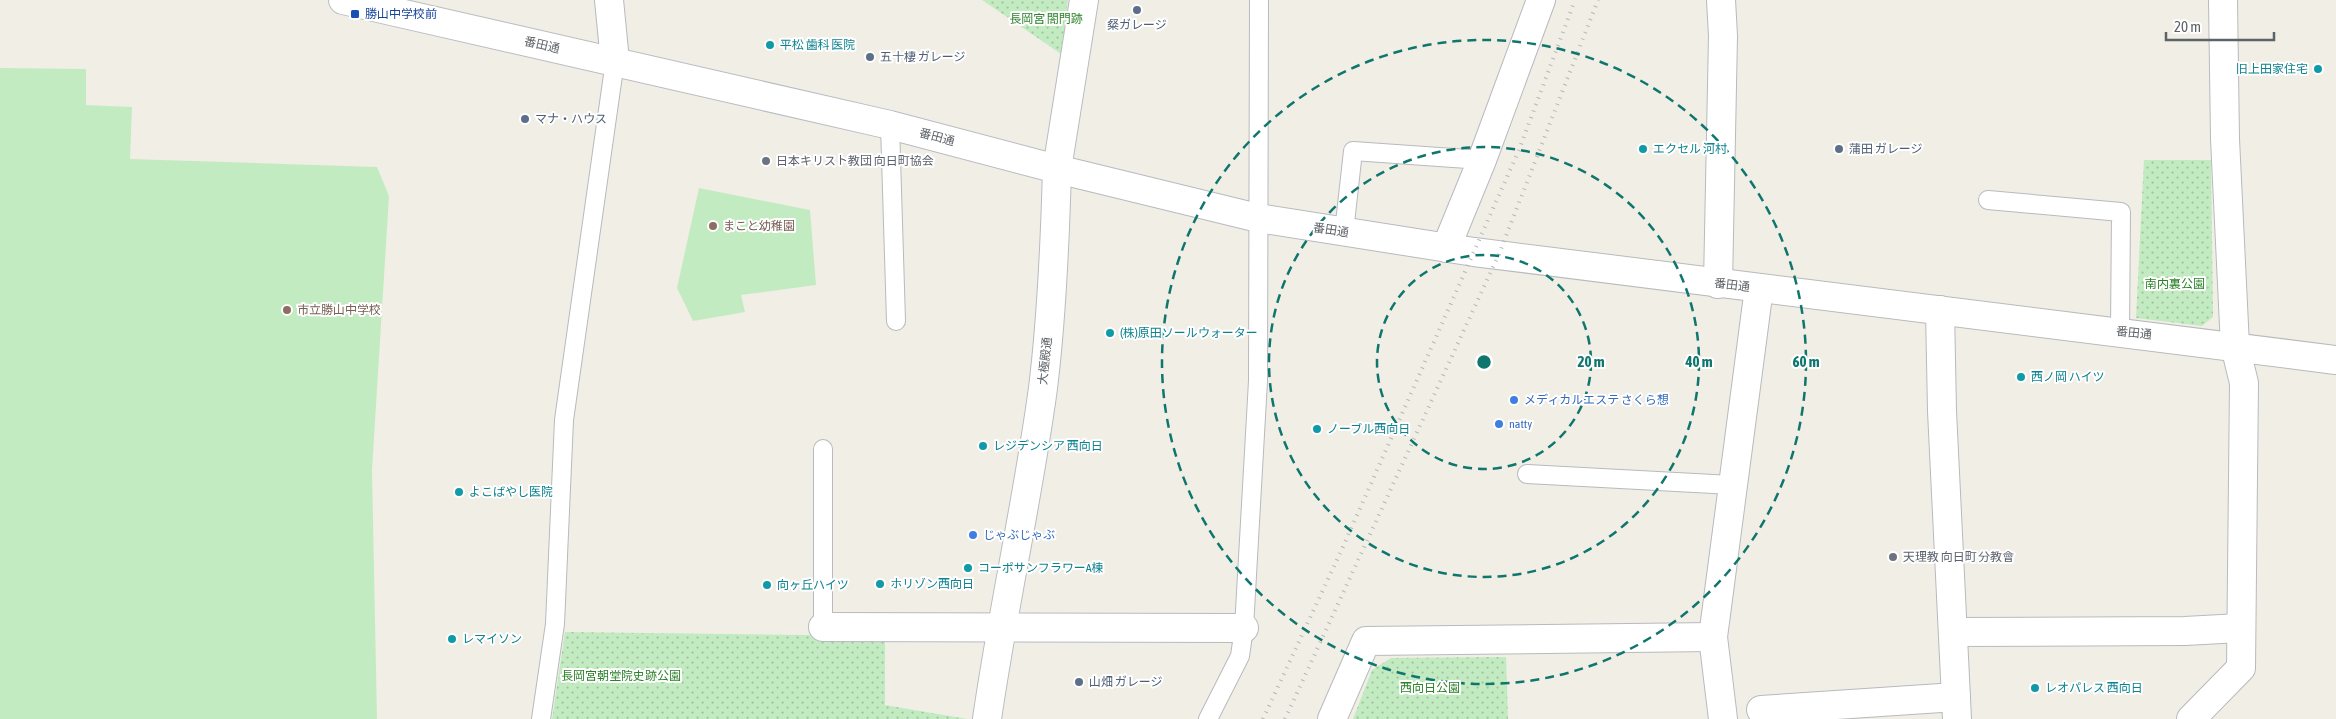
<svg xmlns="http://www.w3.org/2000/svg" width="2336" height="719" viewBox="0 0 2336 719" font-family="'Asap Condensed','Noto Sans JP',sans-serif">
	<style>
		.green { fill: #c3ebc1 }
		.park { fill: url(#park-dots) }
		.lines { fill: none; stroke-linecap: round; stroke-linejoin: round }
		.lane-casing { stroke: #b7babe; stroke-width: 20 }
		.street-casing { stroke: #b7babe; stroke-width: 30 }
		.secondary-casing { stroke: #b8bcc1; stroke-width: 30 }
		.lane { stroke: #fff; stroke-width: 18 }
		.street { stroke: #fff; stroke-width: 28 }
		.secondary { stroke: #fff; stroke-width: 28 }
		.rail { stroke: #b5b6b7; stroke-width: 4; stroke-dasharray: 1 6; stroke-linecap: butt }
		.ring { fill: none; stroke: #0f766e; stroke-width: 2.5; stroke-dasharray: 9 6 }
		.service-dot { fill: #5c6f8a; stroke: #fff; stroke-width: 2 }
		.transit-dot { fill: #1a4fb4; stroke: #fff; stroke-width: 2 }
		.culture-dot { fill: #0f9aa8; stroke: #fff; stroke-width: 2 }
		.worship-dot { fill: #6b7280; stroke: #fff; stroke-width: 2 }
		.education-dot { fill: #8d6e63; stroke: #fff; stroke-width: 2 }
		.shop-dot { fill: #3f7fe0; stroke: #fff; stroke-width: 2 }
		.labels { text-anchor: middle; stroke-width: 4; stroke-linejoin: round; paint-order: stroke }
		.transit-label { font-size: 12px; fill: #164399; stroke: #fff; text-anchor: start }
		.park-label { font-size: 12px; fill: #2c822a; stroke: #fff }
		.service-label { font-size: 12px; fill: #4e5e75; stroke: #fff; text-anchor: start }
		.street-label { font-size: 12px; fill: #5e6368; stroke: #fff }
		.culture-label { font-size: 12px; fill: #0d838f; stroke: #fff; text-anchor: start }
		.worship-label { font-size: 12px; fill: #5b616d; stroke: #fff; text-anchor: start }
		.education-label { font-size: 12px; fill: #785e54; stroke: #fff; text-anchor: start }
		.shop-label { font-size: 12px; fill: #366cbe; stroke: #fff; text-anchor: start }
		.centre { fill: #0f766e; stroke: #fff; stroke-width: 2.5 }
		.ring-label { font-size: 15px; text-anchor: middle; font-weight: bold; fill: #0f766e; stroke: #fff; stroke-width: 4; stroke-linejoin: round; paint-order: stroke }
	</style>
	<defs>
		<pattern id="park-dots" width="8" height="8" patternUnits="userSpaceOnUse" patternTransform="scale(1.25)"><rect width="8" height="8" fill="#c3ebc1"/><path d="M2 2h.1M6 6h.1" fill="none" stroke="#a2c2a1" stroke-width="1.8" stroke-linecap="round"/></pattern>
	</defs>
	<rect width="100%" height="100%" fill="#f1eee6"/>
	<!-- green -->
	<g class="green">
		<polygon points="0,68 86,69 86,105 132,107 130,159 377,167 389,196 372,470 377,719 0,719"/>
		<polygon points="699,188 810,210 816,285 741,295 745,312 693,321 677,288"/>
	</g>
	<!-- park -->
	<g class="park">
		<polygon points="982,0 1068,0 1061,54"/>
		<polygon points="2144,160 2211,160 2213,317 2202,326 2136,318"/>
		<polygon points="565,632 885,636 885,705 967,719 552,719"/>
		<polygon points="1506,657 1508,719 1353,719 1372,670 1391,658"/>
	</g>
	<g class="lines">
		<defs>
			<g id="lane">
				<polyline points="890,125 896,321"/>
				<polyline points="1988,200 2121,212 2120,332"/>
				<polyline points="1344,232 1353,151 1482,160"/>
				<polyline points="1527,474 1732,485"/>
				<polyline points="823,627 823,449"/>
				<polyline points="541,719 555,624 564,420 615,61"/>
				<polyline points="1208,719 1240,656 1244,628 1258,381 1259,0"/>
			</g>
			<g id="street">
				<polyline points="609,0 615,61"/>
				<polyline points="1084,0 1057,169 1258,218 1474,252 2336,360"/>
				<polyline points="1446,248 1482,160 1541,0"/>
				<polyline points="1718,284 1723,36 1721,0"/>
				<polyline points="1940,310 1942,411 1957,719"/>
				<polyline points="823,627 1244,628"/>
				<polyline points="1953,632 2185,631 2240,628"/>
				<polyline points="1761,710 1956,697"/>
				<polyline points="1332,719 1366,641 1713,637"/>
				<polyline points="1723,719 1713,637 1759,288"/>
				<polyline points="2191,719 2241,668 2244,383 2235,346 2225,139 2223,0"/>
			</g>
			<path id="secondary" d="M343 0 890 125 1057 169C1055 242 1052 315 1043 388 1028 499 1003 608 987 719"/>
		</defs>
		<!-- lane casing -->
		<use href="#lane" class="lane-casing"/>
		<!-- street casing -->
		<use href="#street" class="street-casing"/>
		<!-- secondary casing -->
		<use href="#secondary" class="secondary-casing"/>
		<!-- lane -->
		<use href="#lane" class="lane"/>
		<!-- street -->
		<use href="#street" class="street"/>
		<!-- secondary -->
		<use href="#secondary" class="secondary"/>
		<!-- rail -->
		<g class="rail">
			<polyline points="1263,719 1342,549 1519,150 1575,0"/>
			<polyline points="1285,719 1499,254 1598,0"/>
		</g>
	</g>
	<!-- distance rings -->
	<g class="ring">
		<circle cx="1484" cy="362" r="107"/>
		<circle cx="1484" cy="362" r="215"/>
		<circle cx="1484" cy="362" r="322"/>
	</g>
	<!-- markers -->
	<g class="service-dot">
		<circle cx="1137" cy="10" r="5"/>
		<circle cx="870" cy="57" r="5"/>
		<circle cx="525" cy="119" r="5"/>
		<circle cx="1839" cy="149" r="5"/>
		<circle cx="1079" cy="682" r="5"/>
	</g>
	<rect class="transit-dot" x="350" y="9" width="10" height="10" rx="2.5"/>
	<g class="culture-dot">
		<circle cx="770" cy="45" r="5"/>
		<circle cx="2318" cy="69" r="5"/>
		<circle cx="1643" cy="149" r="5"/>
		<circle cx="1110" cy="333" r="5"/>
		<circle cx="2021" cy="377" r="5"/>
		<circle cx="1317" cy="429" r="5"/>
		<circle cx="983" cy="446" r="5"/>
		<circle cx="459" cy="492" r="5"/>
		<circle cx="968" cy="568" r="5"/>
		<circle cx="880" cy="584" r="5"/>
		<circle cx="767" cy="585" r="5"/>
		<circle cx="452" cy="639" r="5"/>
		<circle cx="2035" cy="688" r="5"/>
	</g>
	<g class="worship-dot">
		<circle cx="766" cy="161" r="5"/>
		<circle cx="1893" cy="557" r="5"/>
	</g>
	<g class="education-dot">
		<circle cx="713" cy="226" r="5"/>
		<circle cx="287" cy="310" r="5"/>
	</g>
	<g class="shop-dot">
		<circle cx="1514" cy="400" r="5"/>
		<circle cx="1499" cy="424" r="5"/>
		<circle cx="973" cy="535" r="5"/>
	</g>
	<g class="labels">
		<!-- transit labels -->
		<g class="transit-label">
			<text x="365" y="18">勝山中学校前</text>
		</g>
		<!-- park labels -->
		<g class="park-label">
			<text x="1046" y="23">長岡宮 閤門跡</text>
			<text x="2175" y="288">南内裏公園</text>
			<text x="621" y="680">長岡宮朝堂院史跡公園</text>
			<text x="1430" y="692">西向日公園</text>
		</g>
		<!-- service labels -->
		<g class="service-label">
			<text x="1137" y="29" text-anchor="middle">粲ガレージ</text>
			<text x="880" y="61">五十棲 ガレージ</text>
			<text x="535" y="123">マナ・ハウス</text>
			<text x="1849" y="153">蒲田 ガレージ</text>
			<text x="1089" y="686">山畑 ガレージ</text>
		</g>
		<!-- street labels -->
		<g class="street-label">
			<text transform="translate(542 45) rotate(13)" y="4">番田通</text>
			<text transform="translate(937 137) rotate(15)" y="4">番田通</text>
			<text transform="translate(1331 230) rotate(9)" y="4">番田通</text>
			<text transform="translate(1732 285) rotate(7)" y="4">番田通</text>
			<text transform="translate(2134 333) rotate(6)" y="4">番田通</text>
			<text transform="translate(1045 361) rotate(-84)" y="4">大極殿通</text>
		</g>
		<!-- culture labels -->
		<g class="culture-label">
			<text x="780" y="49">平松 歯科 医院</text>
			<text x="2308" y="73" text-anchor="end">旧上田家住宅</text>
			<text x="1653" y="153">エクセル 河村</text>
			<text x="1120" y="337">(株)原田ソールウォーター</text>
			<text x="2031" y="381">西ノ岡 ハイツ</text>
			<text x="1327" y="433">ノーブル西向日</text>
			<text x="993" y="450">レジデンシア 西向日</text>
			<text x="469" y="496">よこばやし医院</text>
			<text x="978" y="572">コーポサンフラワーA棟</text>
			<text x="890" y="588">ホリゾン西向日</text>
			<text x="777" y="589">向ヶ丘ハイツ</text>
			<text x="462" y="643">レマイソン</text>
			<text x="2045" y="692">レオパレス 西向日</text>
		</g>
		<!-- worship labels -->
		<g class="worship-label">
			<text x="776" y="165">日本キリスト教団 向日町協会</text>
			<text x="1903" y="561">天理教 向日町 分教會</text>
		</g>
		<!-- education labels -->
		<g class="education-label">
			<text x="723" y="230">まこと幼稚園</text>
			<text x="297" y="314">市立勝山中学校</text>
		</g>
		<!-- shop labels -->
		<g class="shop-label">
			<text x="1524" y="404">メディカルエステ さくら想</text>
			<text x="1509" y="428">natty</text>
			<text x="983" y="539">じゃぶじゃぶ</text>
		</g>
	</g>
	<circle cx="1484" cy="362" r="8" class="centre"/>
	<g class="ring-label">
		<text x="1591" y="367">20 m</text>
		<text x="1699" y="367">40 m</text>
		<text x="1806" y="367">60 m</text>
	</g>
	<!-- scale -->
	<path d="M2166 32v8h108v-8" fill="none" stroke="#5e6368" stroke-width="2.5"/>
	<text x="2174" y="32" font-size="15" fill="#5e6368" stroke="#ffffff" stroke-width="4" paint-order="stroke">20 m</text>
</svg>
